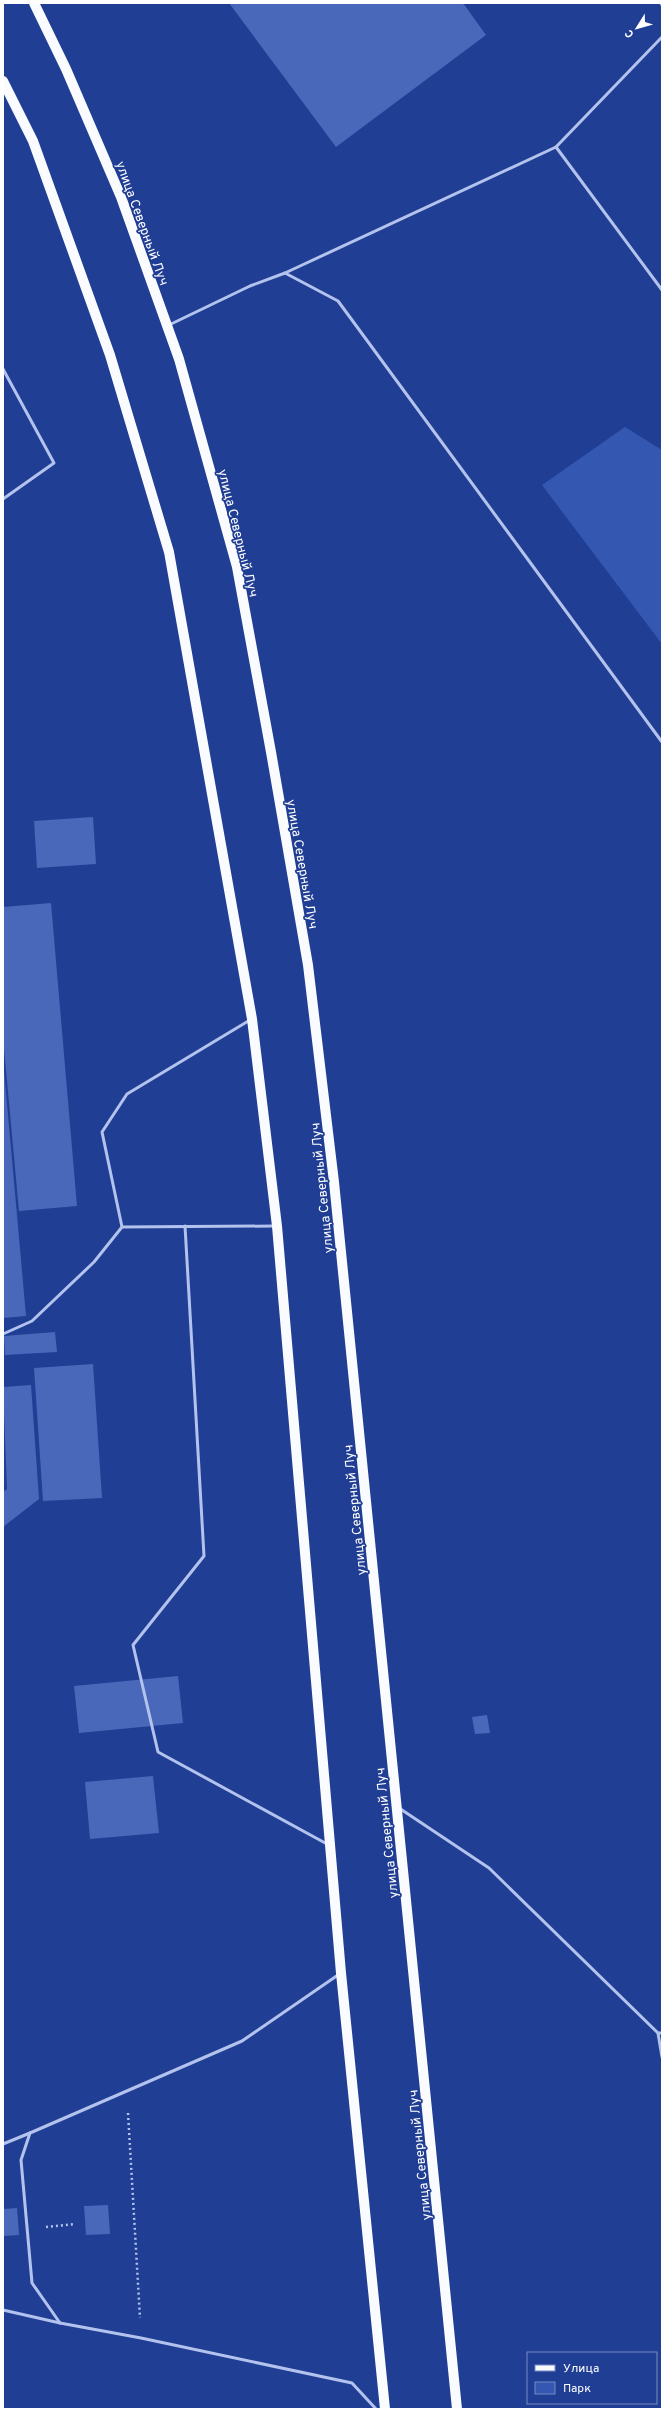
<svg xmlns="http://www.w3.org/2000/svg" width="665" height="2412" viewBox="0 0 665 2412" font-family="Overpass,sans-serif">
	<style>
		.green { fill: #3457b1 }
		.building { fill: #4968ba }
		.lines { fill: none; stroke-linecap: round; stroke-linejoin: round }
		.path { stroke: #b3c3ee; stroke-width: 2.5; stroke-dasharray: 2 3; stroke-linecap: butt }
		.service { stroke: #b3c3ee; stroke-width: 3 }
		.primary { stroke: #fafbff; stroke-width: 10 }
		.labels { text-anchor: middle; stroke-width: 3.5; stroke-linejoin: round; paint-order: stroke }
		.street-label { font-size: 13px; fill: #fff; stroke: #203e94 }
	</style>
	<rect width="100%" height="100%" fill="#203e94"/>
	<!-- green -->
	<polygon class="green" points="625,427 662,450 662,644 542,485"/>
	<!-- building -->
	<g class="building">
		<polygon points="229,3 463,3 486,35 336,147"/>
		<polygon points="93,817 96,864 37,868 34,821"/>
		<polygon points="51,903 77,1206 19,1211 3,1038 3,907"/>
		<polygon points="4,1070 26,1316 3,1318 3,1071"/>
		<polygon points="55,1332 57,1352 5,1355 4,1336"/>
		<polygon points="93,1364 102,1498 43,1501 34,1368"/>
		<polygon points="31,1385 39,1499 3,1527 3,1492 7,1489 3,1387"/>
		<polygon points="178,1676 183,1723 79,1733 74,1686"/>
		<polygon points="487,1715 490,1733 475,1734 472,1717"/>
		<polygon points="153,1776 159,1833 90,1839 85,1782"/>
		<polygon points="108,2205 110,2234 86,2235 84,2206"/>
		<polygon points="17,2208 19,2235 3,2236 3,2209"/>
	</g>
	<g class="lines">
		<!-- path -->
		<g class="path">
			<polyline points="128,2113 140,2318"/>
			<polyline points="46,2227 75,2224"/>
		</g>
		<!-- service -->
		<g class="service">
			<polyline points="661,3 662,5"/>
			<polyline points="556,147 662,290"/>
			<polyline points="285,273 556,147 662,37"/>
			<polyline points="169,325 250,286 285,273 338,301 662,742"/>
			<polyline points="3,369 54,463 3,499"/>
			<polyline points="185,1226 204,1556 133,1645 158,1752 327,1844"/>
			<polyline points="122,1227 102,1132 127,1094 250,1020"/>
			<polyline points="3,1334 32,1321 94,1262 122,1227 275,1226"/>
			<polyline points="399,1808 489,1868 658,2033 662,2033"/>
			<polyline points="338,1975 242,2041 30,2133 21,2160 32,2283 60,2323 141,2338 352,2383 376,2409"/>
			<polyline points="658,2033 662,2057"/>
			<polyline points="3,2144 30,2133"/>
			<polyline points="3,2310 60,2323"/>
		</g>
		<!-- primary -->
		<g class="primary">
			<polyline points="34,3 66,69 121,197 179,359 237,567 271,752 308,965 334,1182 457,2409"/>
			<polyline points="3,81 33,141 110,355 169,552 252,1019 277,1226 341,1973 385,2409"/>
		</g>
	</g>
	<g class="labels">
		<!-- street labels -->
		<g class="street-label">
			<text transform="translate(143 223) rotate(70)" y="5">улица Северный Луч</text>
			<text transform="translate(239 533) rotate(76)" y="5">улица Северный Луч</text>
			<text transform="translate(303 864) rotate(80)" y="5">улица Северный Луч</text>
			<text transform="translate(321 1188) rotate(-96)" y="5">улица Северный Луч</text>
			<text transform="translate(354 1510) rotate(-96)" y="5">улица Северный Луч</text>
			<text transform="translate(386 1833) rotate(-96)" y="5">улица Северный Луч</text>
			<text transform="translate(419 2155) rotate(-96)" y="5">улица Северный Луч</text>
		</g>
	</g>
	<!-- border -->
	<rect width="665" height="2412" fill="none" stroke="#ffffff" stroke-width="8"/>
	<!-- legend -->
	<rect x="527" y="2352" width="130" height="52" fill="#203e94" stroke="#798bbf"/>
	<rect x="535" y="2365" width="20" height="6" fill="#fafbff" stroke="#798bbf"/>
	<text x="563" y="2372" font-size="12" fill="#ffffff">Улица</text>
	<rect x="535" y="2382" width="20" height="12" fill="#3457b1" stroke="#798bbf"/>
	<text x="563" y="2392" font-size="12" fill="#ffffff">Парк</text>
	<!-- north arrow -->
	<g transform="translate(637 28) rotate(233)" stroke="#203e94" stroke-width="3" paint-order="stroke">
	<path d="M0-3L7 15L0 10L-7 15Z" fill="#ffffff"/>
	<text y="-6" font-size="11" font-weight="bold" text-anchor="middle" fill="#ffffff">С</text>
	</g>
</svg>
